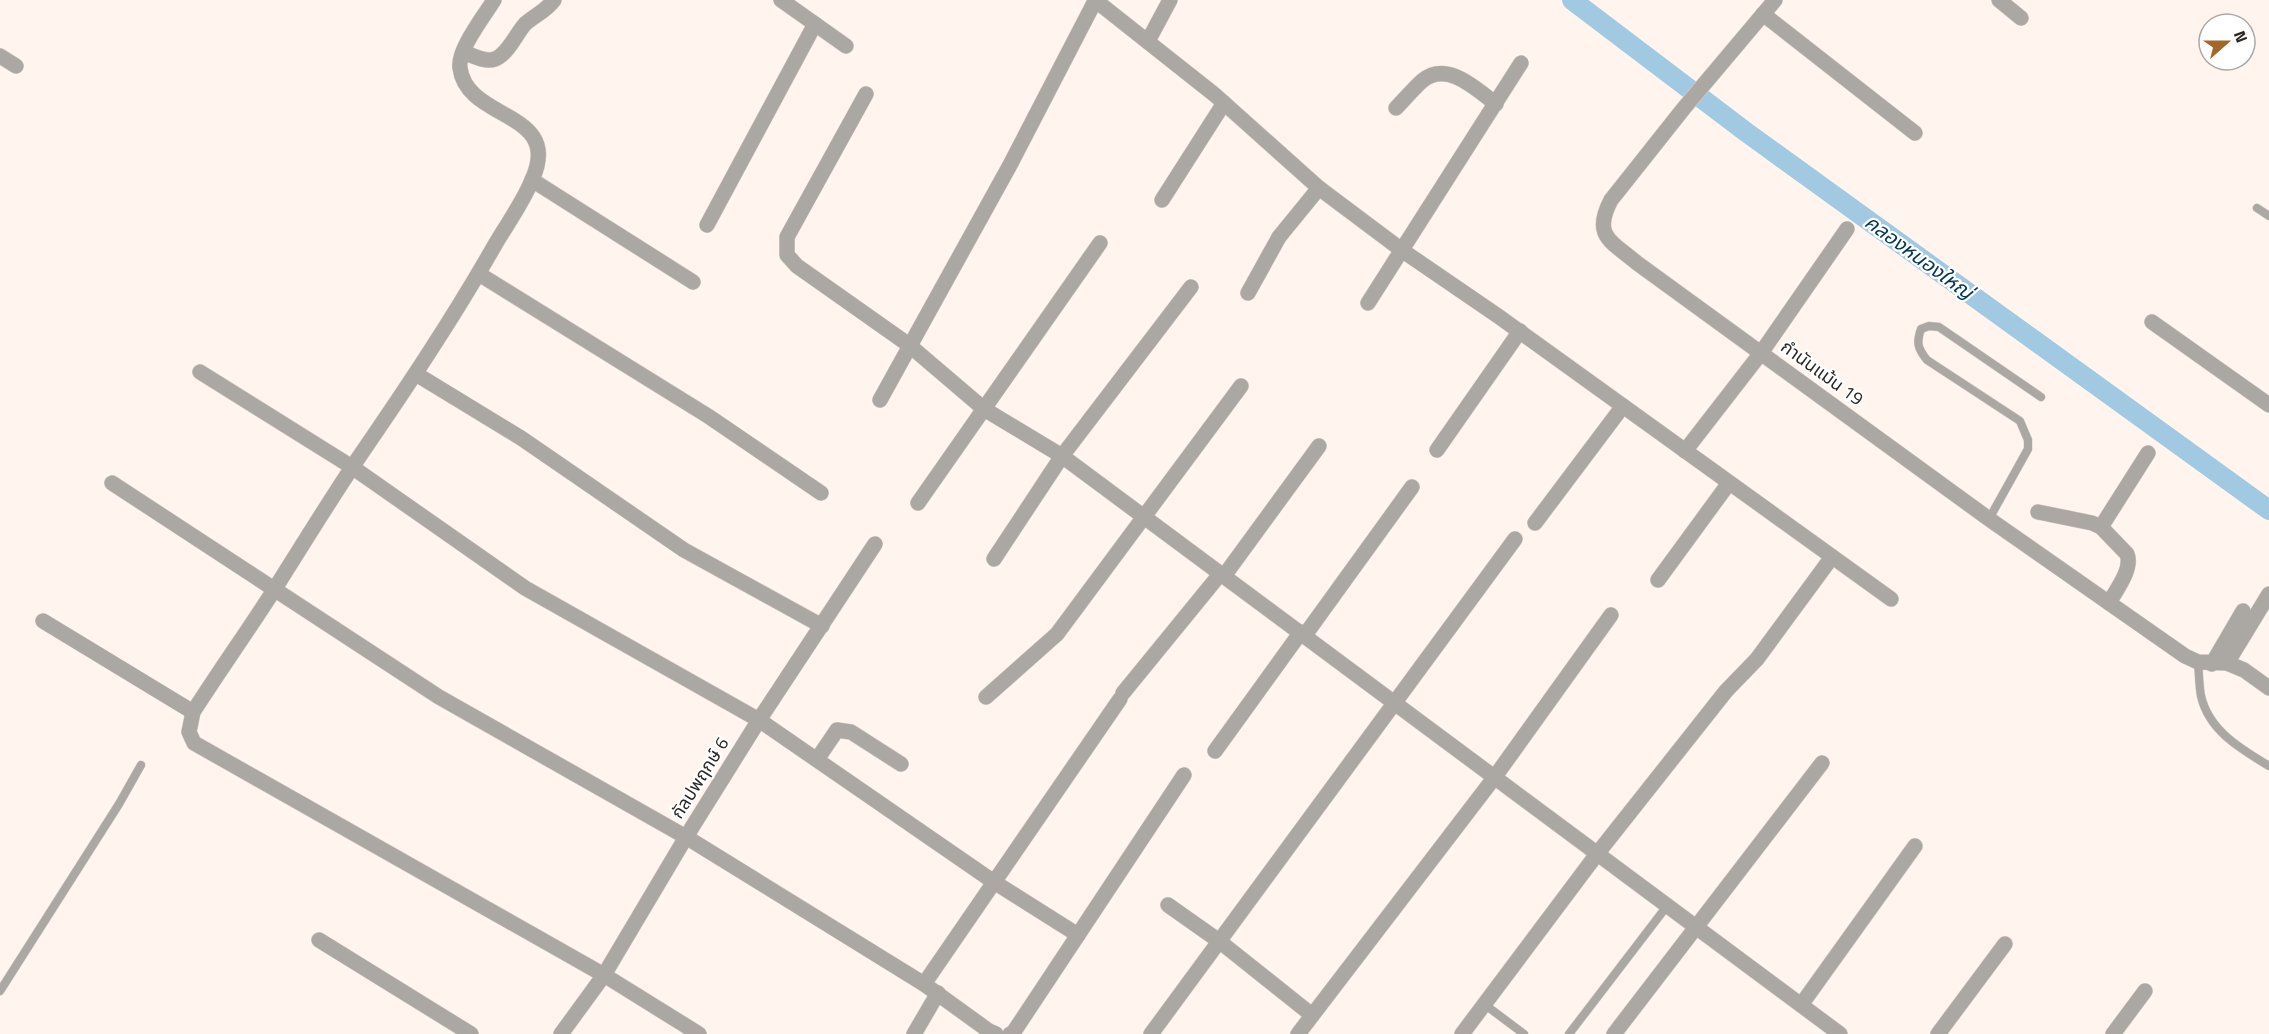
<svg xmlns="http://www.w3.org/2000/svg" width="2269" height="1034" viewBox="0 0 2269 1034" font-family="'Titillium Web','Noto Sans Thai',sans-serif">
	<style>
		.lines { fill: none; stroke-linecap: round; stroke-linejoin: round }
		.canal { stroke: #a1c9e2; stroke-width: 20 }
		.lane-casing { stroke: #d9d0ca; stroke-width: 9 }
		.street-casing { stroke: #d9d0ca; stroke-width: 16 }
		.lane { stroke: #aba8a3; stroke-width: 8 }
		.street { stroke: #aba8a3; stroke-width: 15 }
		.labels { text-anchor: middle; stroke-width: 4.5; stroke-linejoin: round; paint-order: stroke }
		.street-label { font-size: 18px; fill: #2b2724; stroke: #fff }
		.water-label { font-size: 20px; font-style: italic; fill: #023852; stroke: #fff }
	</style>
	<rect width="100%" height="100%" fill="#fff5ee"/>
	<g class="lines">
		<!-- canal -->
		<polyline class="canal" points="1572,0 1746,132 2269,510"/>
		<defs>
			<g id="lane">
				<polyline points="2257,208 2269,216"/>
				<path d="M1989 519 2028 449V440L2020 421 1927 360C1918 349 1916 343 1921 329L1929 326 1939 327 2041 397"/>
				<path d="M2198 662C2199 673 2199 685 2201 696 2209 731 2241 749 2269 766"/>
				<polyline points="0,991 119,804 141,765"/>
				<polyline points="1484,1004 1524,1034"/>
				<polyline points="1569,1034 1667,906"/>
			</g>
			<g id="street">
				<path d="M494 0C485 15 457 50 460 68 467 122 564 110 532 180 523 202 508 223 496 243 454 317 407 387 359 457 330 500 303 544 276 587 249 629 220 670 193 712L189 732 194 743 604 975 699 1034"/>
				<polyline points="781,0 846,46"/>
				<polyline points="1095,0 1215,95 1319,188 1403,251 1498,316 1891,599"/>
				<path d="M1775 0 1684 108 1611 200C1592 236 1611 241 1637 263L1989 519 2185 656 2198 662 2227 663 2244 670 2269 688"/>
				<polyline points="1999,0 2021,18"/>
				<polyline points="1763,14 1915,133"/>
				<polyline points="1148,41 1170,0"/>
				<path d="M463 52C472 55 485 63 495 59 508 54 516 34 525 24 535 15 546 11 554 0"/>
				<polyline points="0,56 16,66"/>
				<polyline points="866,94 787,237 787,255 797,266 909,345 984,409 1062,456 1840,1034"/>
				<path d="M1396 108C1404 100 1413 89 1422 81 1447 60 1476 89 1496 104"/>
				<polyline points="532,180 693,282"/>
				<polyline points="1162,200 1224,103"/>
				<polyline points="707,225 815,24"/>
				<polyline points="479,274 708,416 821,493"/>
				<polyline points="1248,293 1279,237 1319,188"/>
				<polyline points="1368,303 1521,63"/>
				<polyline points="2152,322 2269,405"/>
				<polyline points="200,372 352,467 525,588 759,720 994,882 1078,935"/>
				<polyline points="416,374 521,438 684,550 822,626"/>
				<polyline points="880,400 1010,165 1095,1"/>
				<polyline points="1437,450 1520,331"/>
				<polyline points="1685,451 1761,353 1847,229"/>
				<polyline points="112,483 439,697 686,837 924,984 989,1031 996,1034"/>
				<polyline points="918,503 1100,243"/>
				<path d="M2038 512 2092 523 2101 527 2127 554C2133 569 2116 590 2109 603"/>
				<polyline points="1535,523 1623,406"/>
				<polyline points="2101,527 2148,453"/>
				<polyline points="994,559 1062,456 1191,287"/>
				<polyline points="1224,576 1319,446"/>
				<polyline points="1658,580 1729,483"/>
				<polyline points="43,621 193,712"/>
				<polyline points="1305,635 1412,487"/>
				<polyline points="2227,663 2269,594"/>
				<polyline points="2212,664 2243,611"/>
				<polyline points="1123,693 1221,573"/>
				<polyline points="986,697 1057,634 1241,386"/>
				<polyline points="1215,751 1301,632"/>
				<polyline points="818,758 837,730 851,732 901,764"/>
				<polyline points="1168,905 1219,941 1312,1015"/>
				<polyline points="319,940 471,1034"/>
				<polyline points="924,984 1120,699"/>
				<polyline points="1801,1005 1915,846"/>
				<polyline points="561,1034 604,975 686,837 759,720 875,544"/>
				<polyline points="914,1034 938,993"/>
				<polyline points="1010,1034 1013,1033 1184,775"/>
				<polyline points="1151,1034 1515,539"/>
				<polyline points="1298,1034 1494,778 1611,615"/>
				<polyline points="1462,1034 1597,854 1726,691 1757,659 1832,557"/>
				<polyline points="1614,1034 1822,763"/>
				<polyline points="1938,1034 2005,944"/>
				<polyline points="2113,1034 2145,991"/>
			</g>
		</defs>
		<!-- lane casing -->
		<use href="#lane" class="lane-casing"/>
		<!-- street casing -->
		<use href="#street" class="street-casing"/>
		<!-- lane -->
		<use href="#lane" class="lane"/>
		<!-- street -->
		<use href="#street" class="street"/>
	</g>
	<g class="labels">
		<!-- street labels -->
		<g class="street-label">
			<text transform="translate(1822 373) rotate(36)" y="6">กำนันแม้น 19</text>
			<text transform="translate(700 778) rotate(-58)" y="6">กัลปพฤกษ์ 6</text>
		</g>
		<!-- water labels -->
		<g class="water-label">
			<text transform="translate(1919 257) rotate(36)" y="7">คลองหนองใหญ่</text>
		</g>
	</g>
	<!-- north arrow -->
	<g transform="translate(2227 42) rotate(69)"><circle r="28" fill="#ffffff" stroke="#aaa9a7" stroke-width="1.5"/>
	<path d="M0-4.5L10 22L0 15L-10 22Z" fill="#a36729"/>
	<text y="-9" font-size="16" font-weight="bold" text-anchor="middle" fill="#2b2724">N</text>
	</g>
</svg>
